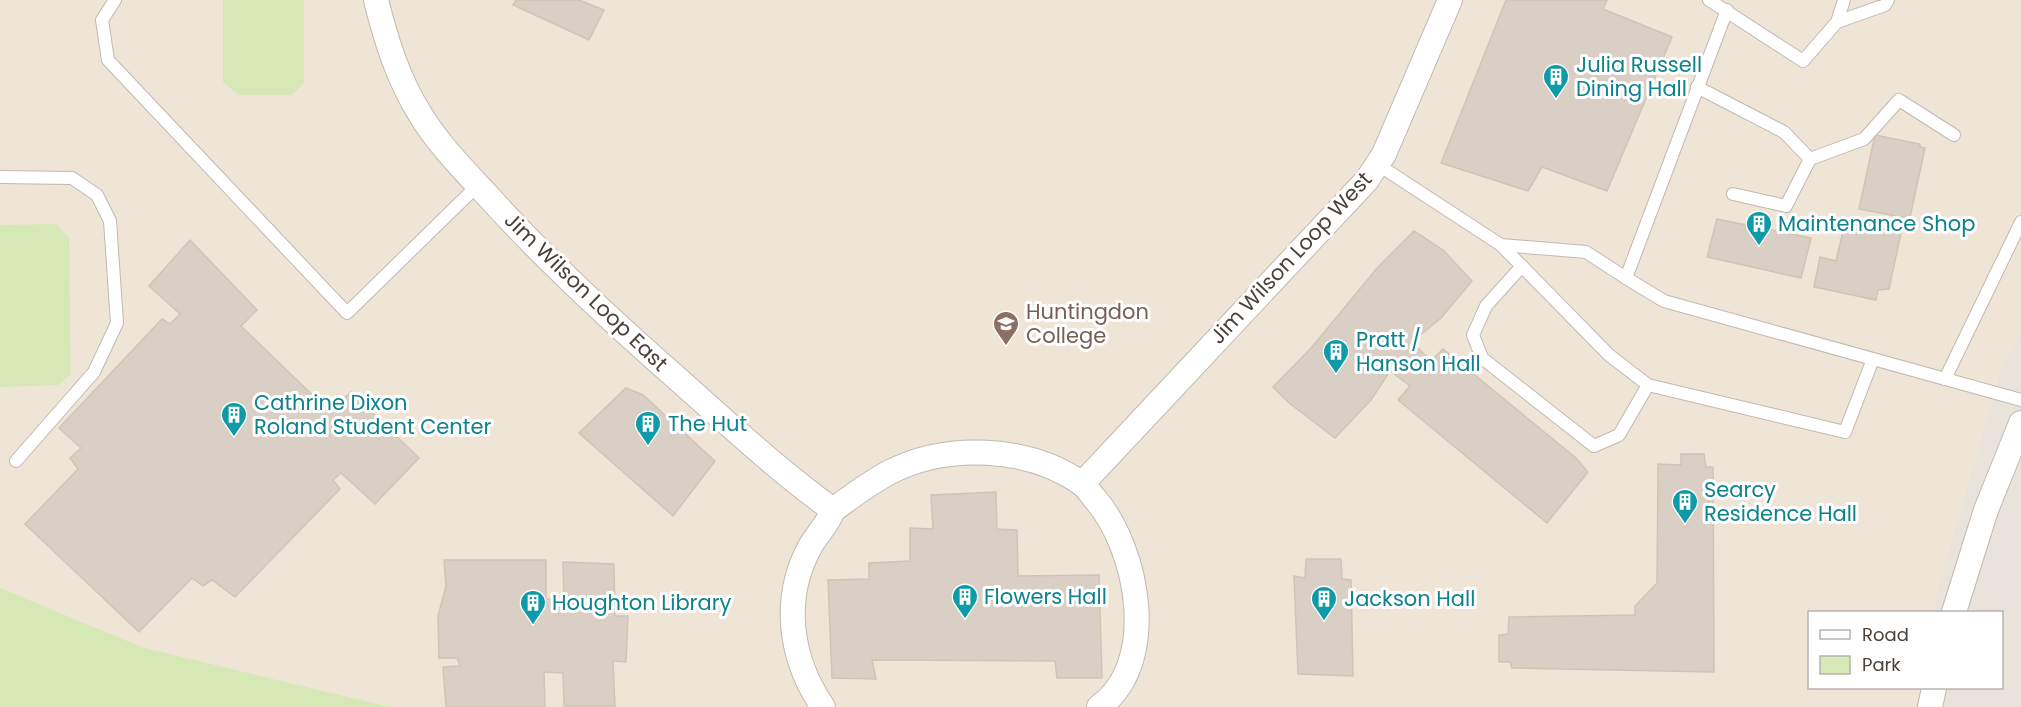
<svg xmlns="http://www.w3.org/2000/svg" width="2021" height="707" viewBox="0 0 2021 707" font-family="Poppins,sans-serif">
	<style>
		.residential { fill: #e9e3db }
		.education { fill: #eee5d7 }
		.green { fill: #d7e8b7 }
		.building { fill: #dacfc5; stroke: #d1c4b5; stroke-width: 1.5 }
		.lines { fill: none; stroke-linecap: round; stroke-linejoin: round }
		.service-casing { stroke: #c1b9af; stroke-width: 14 }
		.minor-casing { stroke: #c1b9af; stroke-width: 26 }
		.service { stroke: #fff; stroke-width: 12 }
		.minor { stroke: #fff; stroke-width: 24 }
		.labels { text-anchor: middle; stroke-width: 6; stroke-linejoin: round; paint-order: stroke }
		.culture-label { font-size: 21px; fill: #0d838f; stroke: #fff; text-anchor: start }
		.street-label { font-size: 21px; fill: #4a423a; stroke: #fff }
		.education-label { font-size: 21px; fill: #785e54; stroke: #fff; text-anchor: start }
	</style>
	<rect width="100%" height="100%" fill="#f5f2ec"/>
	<!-- residential -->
	<polygon class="residential" points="2021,334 2021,707 1917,707 1920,688 2002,688 2002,612 1933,612 1937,589 2003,361"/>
	<!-- education -->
	<polygon class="education" points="0,0 2021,0 2021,334 2003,361 1937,589 1933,612 1810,612 1810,688 1920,688 1917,707 0,707"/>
	<!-- green -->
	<g class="green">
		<polygon points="223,0 304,0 304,83 292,95 238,95 223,82"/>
		<polygon points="56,224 69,238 71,374 58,385 0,387 0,225"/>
		<polygon points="0,588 144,648 390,707 0,707"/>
	</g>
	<!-- building -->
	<g class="building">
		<polygon points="516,0 579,0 604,10 589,40 513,5"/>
		<polygon points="1506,0 1607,0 1603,9 1672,37 1607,191 1542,167 1528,191 1441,163"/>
		<polygon points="1875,135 1920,144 1920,147 1925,148 1910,217 1906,216 1906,218 1859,209"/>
		<polygon points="1846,218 1892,228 1891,231 1901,233 1889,289 1878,290 1876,300 1814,287 1820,257 1836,261"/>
		<polygon points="1717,219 1811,238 1801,278 1707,257"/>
		<polygon points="1414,231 1443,250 1472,281 1441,318 1412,342 1431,361 1443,349 1576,458 1588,472 1547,523 1398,400 1410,386 1390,371 1371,400 1335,438 1289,403 1273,387 1312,347 1378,267"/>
		<polygon points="190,240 257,310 241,326 329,411 351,392 419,458 375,504 341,473 333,480 340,489 235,597 212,580 203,586 192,578 139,632 25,524 78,469 70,458 81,448 59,428 162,319 170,324 180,314 149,286"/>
		<polygon points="626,388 643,395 715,461 673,516 579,433"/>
		<polygon points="1681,454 1704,454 1706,467 1713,467 1714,672 1512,668 1510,662 1499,662 1499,635 1508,634 1509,617 1635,615 1635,606 1657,583 1658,464 1681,465"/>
		<polygon points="996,492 997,529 1017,530 1018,576 1099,575 1102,678 1057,678 1055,661 872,660 876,679 832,678 828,580 869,579 869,563 910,561 910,528 933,529 931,495"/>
		<polygon points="1306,559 1341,559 1342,579 1351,580 1353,676 1298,674 1294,576 1305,578"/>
		<polygon points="444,560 546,560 546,599 564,599 563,562 614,564 615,616 628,616 626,662 613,661 615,706 564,706 563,673 544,672 545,707 446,707 443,667 460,666 457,658 439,658 438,616 446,586"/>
	</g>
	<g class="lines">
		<defs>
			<g id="service">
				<polyline points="115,0 102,20 108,60 347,313 478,185"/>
				<polyline points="1709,0 1803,61 1837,22 1844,0"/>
				<polyline points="1727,10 1626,278 1664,301 2021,400"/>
				<polyline points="1837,22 1885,5 1888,0"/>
				<polyline points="1697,87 1784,132 1810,159 1786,206 1733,194"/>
				<polyline points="1810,159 1864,139 1899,100 1954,135"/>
				<polyline points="1377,164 1501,245 1586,252 1626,278"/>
				<polyline points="0,177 72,178 97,195 110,221 117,323 94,372 16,461"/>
				<polyline points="1501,245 1609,355 1648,385 1845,432 1873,359"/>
				<polyline points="1522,266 1486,306 1473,335 1482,358 1594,446 1619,435 1648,385"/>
				<polyline points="1945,379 2021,222"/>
			</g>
			<g id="minor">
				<path d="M376 0C386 40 398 79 420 114 438 144 463 169 487 195 542 256 601 311 663 366 719 415 773 467 833 510"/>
				<polyline points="1082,484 1367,180 1384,154 1450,0"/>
				<polyline points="1954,612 1986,510 2021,423"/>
				<path d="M823 707C790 659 781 598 811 545 818 533 828 524 833 510 851 497 869 483 890 472 947 443 1028 446 1081 483 1087 487 1091 495 1096 500 1138 550 1160 663 1099 707"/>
				<polyline points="1930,707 1934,688"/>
			</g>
		</defs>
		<!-- service casing -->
		<use href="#service" class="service-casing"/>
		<!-- minor casing -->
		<use href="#minor" class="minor-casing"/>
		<!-- service -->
		<use href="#service" class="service"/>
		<!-- minor -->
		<use href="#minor" class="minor"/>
	</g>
	<!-- icons -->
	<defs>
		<symbol id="building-pin" viewBox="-11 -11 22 30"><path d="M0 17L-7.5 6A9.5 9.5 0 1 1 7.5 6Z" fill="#0f9aa8" stroke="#fff"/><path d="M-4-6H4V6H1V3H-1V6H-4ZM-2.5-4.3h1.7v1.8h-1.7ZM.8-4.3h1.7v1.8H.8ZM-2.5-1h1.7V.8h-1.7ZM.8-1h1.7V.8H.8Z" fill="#fff"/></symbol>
		<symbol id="university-pin" viewBox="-11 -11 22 30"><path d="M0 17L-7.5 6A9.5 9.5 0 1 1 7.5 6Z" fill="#8d6e63" stroke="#fff"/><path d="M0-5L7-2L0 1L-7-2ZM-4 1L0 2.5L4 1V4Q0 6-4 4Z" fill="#fff"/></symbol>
	</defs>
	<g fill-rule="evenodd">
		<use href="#building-pin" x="1541" y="62" width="30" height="40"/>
		<use href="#building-pin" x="1744" y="209" width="30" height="40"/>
		<use href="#university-pin" x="991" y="309" width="30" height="40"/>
		<use href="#building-pin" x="1321" y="337" width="30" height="40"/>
		<use href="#building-pin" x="219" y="400" width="30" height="40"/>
		<use href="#building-pin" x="633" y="409" width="30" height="40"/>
		<use href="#building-pin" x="1670" y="487" width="30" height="40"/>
		<use href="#building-pin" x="950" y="582" width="30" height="40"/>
		<use href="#building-pin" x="1309" y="584" width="30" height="40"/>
		<use href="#building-pin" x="518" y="588" width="30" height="40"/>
	</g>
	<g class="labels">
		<!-- culture labels -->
		<g class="culture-label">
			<text x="1576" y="72">Julia Russell<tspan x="1576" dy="24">Dining Hall</tspan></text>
			<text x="1778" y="231">Maintenance Shop</text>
			<text x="1356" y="347">Pratt /<tspan x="1356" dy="24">Hanson Hall</tspan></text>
			<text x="254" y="410">Cathrine Dixon<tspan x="254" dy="24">Roland Student Center</tspan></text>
			<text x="668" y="431">The Hut</text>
			<text x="1704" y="497">Searcy<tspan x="1704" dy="24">Residence Hall</tspan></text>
			<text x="984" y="604">Flowers Hall</text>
			<text x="1344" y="606">Jackson Hall</text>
			<text x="552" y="610">Houghton Library</text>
		</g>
		<!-- street labels -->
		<g class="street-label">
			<text transform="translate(1291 258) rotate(-47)" y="7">Jim Wilson Loop West</text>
			<text transform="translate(586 292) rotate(44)" y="7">Jim Wilson Loop East</text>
		</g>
		<!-- education labels -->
		<g class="education-label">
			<text x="1026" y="319">Huntingdon<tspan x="1026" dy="24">College</tspan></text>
		</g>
	</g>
	<!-- legend -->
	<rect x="1808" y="611" width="195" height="78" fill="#ffffff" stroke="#b7b3b0" stroke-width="1.5"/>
	<rect x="1820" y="630" width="30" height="9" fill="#ffffff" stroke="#b7b3b0" stroke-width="1.5"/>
	<text x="1862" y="641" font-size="18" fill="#4a423a">Road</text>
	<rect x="1820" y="656" width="30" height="18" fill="#d7e8b7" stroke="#b7b3b0" stroke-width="1.5"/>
	<text x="1862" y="671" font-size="18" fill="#4a423a">Park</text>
</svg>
